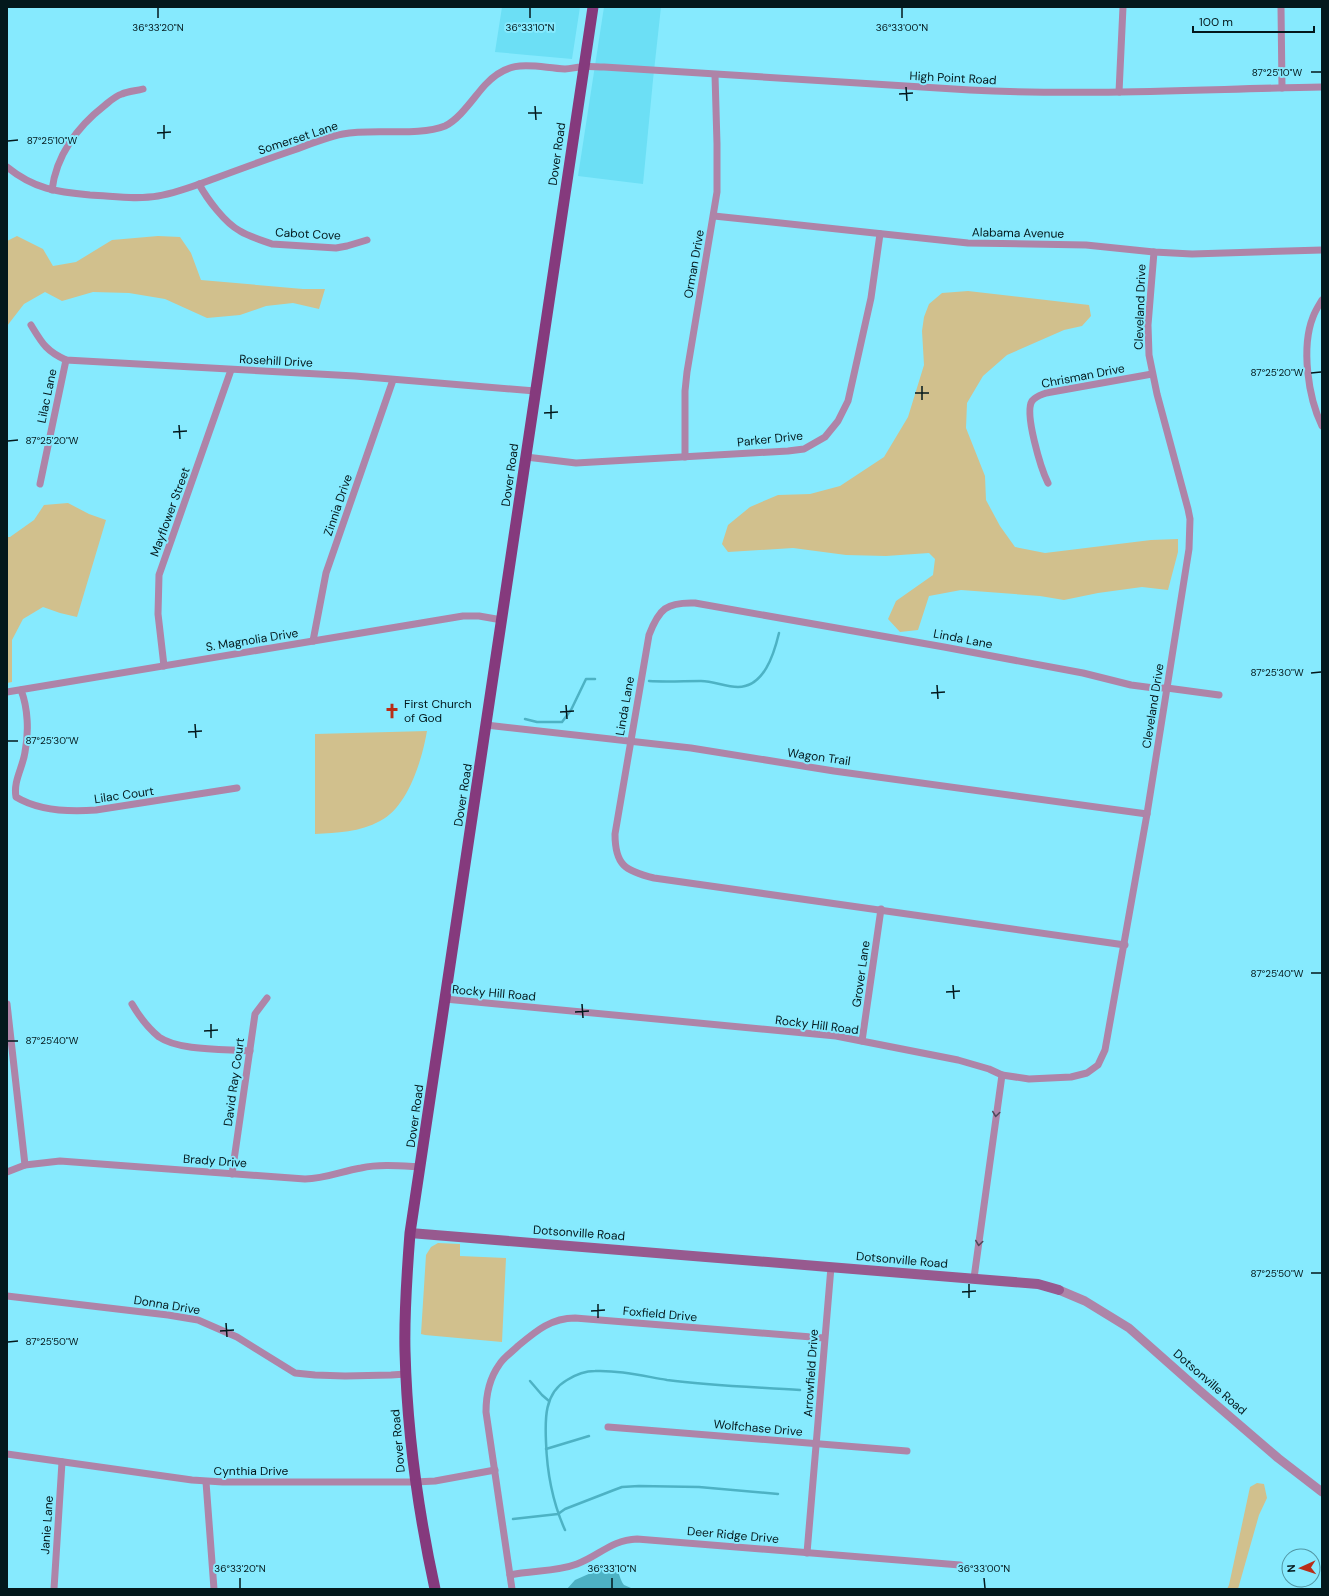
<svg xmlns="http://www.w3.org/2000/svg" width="1329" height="1596" viewBox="0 0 1329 1596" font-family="'DM Sans',sans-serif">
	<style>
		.built { fill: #6cdff5 }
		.green { fill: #d1c08d }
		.water { fill: #4db2c4 }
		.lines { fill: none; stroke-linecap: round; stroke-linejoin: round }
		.stream { stroke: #4db2c4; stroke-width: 2.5 }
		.minor { stroke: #ae84a8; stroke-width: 7 }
		.tertiary { stroke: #ae84a8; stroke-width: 9 }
		.secondary { stroke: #975a8f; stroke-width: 10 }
		.primary { stroke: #853a7d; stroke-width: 11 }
		.oneway { stroke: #50495b }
		.ticks { fill: none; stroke: #03181c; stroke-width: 1.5 }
		.labels { text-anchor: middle; stroke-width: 4; stroke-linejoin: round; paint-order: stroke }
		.street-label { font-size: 12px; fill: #03181c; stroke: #86eafe }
		.poi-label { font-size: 12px; fill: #03181c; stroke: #86eafe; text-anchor: start }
		.ticks-label { font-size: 10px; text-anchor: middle; fill: #03181c; stroke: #86eafe; stroke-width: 4; stroke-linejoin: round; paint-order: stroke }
	</style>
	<rect width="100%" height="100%" fill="#86eafe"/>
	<!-- built -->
	<g class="built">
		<polygon points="502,7 580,7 572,59 495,52"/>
		<polygon points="604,7 661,7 653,80 643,184 578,176"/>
	</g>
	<!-- green -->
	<g class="green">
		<polygon points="17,236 43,249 53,266 76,262 112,240 158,236 180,237 191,253 201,280 303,289 325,289 319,309 293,303 266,306 240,315 207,318 165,299 129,293 93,292 62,301 45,292 24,304 7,326 7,241"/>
		<polygon points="968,291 1089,305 1091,316 1082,326 1064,330 1007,355 983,376 967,403 966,428 985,476 986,500 1000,526 1015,547 1045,553 1151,540 1178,539 1178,552 1168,590 1142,587 1098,593 1064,600 1040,596 961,590 929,596 918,630 900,632 888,619 896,601 933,575 935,559 929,553 886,556 846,555 793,548 728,552 722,544 728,525 750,507 778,495 810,494 840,486 884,457 908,417 924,365 922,331 924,317 929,304 942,293"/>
		<polygon points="68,503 89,514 106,520 77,617 60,613 43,607 23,619 12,640 12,682 7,683 7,537 10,537 34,520 44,505"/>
		<path d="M427 731C422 760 408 807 380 821 360 832 337 833 315 834V734Z"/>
		<polygon points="438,1243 460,1244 460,1256 506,1258 502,1342 425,1335 421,1334 426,1255 431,1247"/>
		<polygon points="1257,1483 1264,1484 1267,1498 1259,1515 1238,1589 1227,1589 1229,1585 1250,1487"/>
	</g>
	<!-- water -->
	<path class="water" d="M609 1565C620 1566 618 1577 624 1585L631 1588 646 1589H567L575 1580Z"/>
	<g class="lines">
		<!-- stream -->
		<g class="stream">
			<path d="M649 681C666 682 684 681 701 681 714 681 725 687 738 687 764 687 774 654 779 633"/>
			<polyline points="525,719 537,722 562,722 571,710 586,679 595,679"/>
			<polyline points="530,1381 542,1395 549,1401"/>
			<polyline points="546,1449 589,1436"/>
			<polyline points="513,1519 558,1514 565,1509 614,1490 622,1487 639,1486 699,1487 778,1494"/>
			<path d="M565 1530C552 1501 547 1473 546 1442 545 1420 544 1393 567 1380 575 1375 586 1371 595 1371 619 1370 643 1376 667 1380 711 1386 756 1387 800 1390"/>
		</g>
		<!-- minor -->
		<g class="minor">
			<polyline points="1281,7 1282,88"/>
			<polyline points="1119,92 1123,7"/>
			<path d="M7 167C34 189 57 192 90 195 113 196 136 200 158 196 177 193 197 185 216 178 243 168 270 158 297 149 312 143 327 137 343 134 373 128 418 137 445 126 460 119 474 97 485 85 511 57 532 67 565 69 571 69 576 67 581 67 588 66 596 67 604 67L970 90C1087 96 1205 89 1322 87"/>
			<path d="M199 184C207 199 225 223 240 231 250 237 261 240 272 244L336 248 347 246 367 240"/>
			<path d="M52 190C56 156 77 127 104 106 109 102 115 96 122 94 128 91 136 91 143 89"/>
			<polyline points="714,216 968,243 1086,245 1154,252 1192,254 1322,250"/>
			<path d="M1322 300C1319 305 1315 311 1313 317 1301 347 1308 397 1322 426"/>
			<path d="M31 325C42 343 46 351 66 360L355 376 535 391"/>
			<polyline points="526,457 576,463 788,451 804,449 825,437 838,421 848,401 871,298 880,234"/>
			<polyline points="685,457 685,391 687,372 717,192 717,144 715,75"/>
			<path d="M1048 483C1041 469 1024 413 1032 401 1036 396 1041 395 1046 393L1152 374"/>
			<polyline points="40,484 66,360"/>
			<polyline points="313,641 326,573 393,380"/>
			<polyline points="164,666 158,614 159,575 231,370"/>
			<path d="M21 690C28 708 29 732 25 752 23 767 13 781 16 797 39 811 70 812 96 810L237 788"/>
			<polyline points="7,692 463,616 479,616 502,620"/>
			<polyline points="486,725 691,748 834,771 1147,814"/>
			<path d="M1125 945 654 878C625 871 615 865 615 834L649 635C659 609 666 602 695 603L944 647 1083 673 1131 685 1154 688H1167L1219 695"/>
			<polyline points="445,999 836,1036 958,1060 989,1069 1002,1075 1029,1079 1071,1077 1087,1073 1098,1065 1105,1050 1147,814 1189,549 1190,519 1188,509 1157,394 1149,355 1148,325 1154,252"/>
			<polyline points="7,1004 25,1165"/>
			<path d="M132 1004C139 1016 148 1028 159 1037 179 1051 225 1049 250 1051"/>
			<polyline points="862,1041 881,909"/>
			<path d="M7 1172 25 1165 60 1161 305 1179C325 1179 342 1171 361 1168 380 1164 401 1166 421 1167"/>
			<polyline points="232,1174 255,1014 267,998"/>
			<polyline points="974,1278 1002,1075"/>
			<polyline points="7,1296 168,1315 198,1320 237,1337 295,1373 315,1375 345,1376 391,1375 406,1374"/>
			<polyline points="608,1427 907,1451"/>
			<polyline points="7,1454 192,1480 223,1482 415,1482 435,1481 495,1470"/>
			<polyline points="206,1482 214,1589"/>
			<polyline points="807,1553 831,1267"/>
			<path d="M510 1575C532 1570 556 1572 577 1564 599 1556 611 1540 637 1539L960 1565"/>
			<polyline points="54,1589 62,1462"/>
			<path d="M512 1589 486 1412C486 1395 489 1379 499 1365 504 1357 512 1352 518 1346 536 1331 551 1318 575 1318L824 1338"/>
		</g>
		<!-- tertiary -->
		<polyline class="tertiary" points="1059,1290 1085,1301 1129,1328 1199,1390 1278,1458 1322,1492"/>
		<!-- secondary -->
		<polyline class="secondary" points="410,1233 1038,1284 1059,1290"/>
		<!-- primary -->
		<path class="primary" d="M435 1589C418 1511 407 1431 405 1351 404 1312 407 1272 410 1233L593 7"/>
	</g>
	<!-- one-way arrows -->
	<defs><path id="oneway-chevron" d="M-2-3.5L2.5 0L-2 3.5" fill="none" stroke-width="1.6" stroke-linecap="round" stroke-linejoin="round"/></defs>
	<g class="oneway">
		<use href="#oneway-chevron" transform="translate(996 1114) rotate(98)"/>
		<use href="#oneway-chevron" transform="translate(979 1243) rotate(98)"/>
	</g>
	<!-- ticks -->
	<path class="ticks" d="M158 8V18M530 8V18M902 8V18M1311 72H1321M906 87 907 101M899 94 913 93M535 106 536 120M528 113H542M164 125V139M157 133 171 132M8 141 18 140M1311 373 1321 372M922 386V400M915 393H929M551 405V419M544 413 558 412M179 425 180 439M173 432 187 431M8 441 18 440M1311 673 1321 672M937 685 938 699M931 693 945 692M566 705 567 719M560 712 574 711M195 724 196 738M188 732 202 731M8 741H18M1311 973H1321M953 985 954 999M946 992 960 991M582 1004 583 1018M575 1012 589 1011M211 1024V1038M204 1031 218 1030M8 1041H18M1311 1273H1321M969 1284V1298M962 1292 976 1291M598 1304V1318M591 1311 605 1310M226 1323 227 1337M220 1331 234 1330M8 1342 18 1341M240 1578V1588M612 1578V1588M984 1578 985 1588"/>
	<!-- icons -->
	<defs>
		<symbol id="church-bare" viewBox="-9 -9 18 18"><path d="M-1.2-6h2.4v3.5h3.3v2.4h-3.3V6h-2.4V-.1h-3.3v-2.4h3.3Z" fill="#b92d17" stroke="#86eafe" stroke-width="2.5" paint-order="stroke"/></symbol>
	</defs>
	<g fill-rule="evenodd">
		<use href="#church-bare" x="381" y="700" width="22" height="22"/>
	</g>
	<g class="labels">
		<!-- street labels -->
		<g class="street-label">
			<text transform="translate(953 78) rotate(3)" y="4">High Point Road</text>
			<text transform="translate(298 138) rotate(-18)" y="4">Somerset Lane</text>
			<text transform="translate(557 154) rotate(-82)" y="4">Dover Road</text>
			<text transform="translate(1018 233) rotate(1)" y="4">Alabama Avenue</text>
			<text transform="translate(308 234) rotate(3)" y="4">Cabot Cove</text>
			<text transform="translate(694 264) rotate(-80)" y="4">Orman Drive</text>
			<text transform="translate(1140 307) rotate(-88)" y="4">Cleveland Drive</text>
			<text transform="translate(276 361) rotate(3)" y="4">Rosehill Drive</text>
			<text transform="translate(1083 376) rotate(-11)" y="4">Chrisman Drive</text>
			<text transform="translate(47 396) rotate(-78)" y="4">Lilac Lane</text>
			<text transform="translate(770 439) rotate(-6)" y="4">Parker Drive</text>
			<text transform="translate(510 475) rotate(-82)" y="4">Dover Road</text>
			<text transform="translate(338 505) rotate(-71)" y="4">Zinnia Drive</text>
			<text transform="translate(170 512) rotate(-70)" y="4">Mayflower Street</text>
			<text transform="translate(963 639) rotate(11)" y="4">Linda Lane</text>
			<text transform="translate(252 640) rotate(-9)" y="4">S. Magnolia Drive</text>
			<text transform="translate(625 706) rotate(-80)" y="4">Linda Lane</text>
			<text transform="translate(1153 706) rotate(-81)" y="4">Cleveland Drive</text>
			<text transform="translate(819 757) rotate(8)" y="4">Wagon Trail</text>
			<text transform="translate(124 795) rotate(-8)" y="4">Lilac Court</text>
			<text transform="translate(463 795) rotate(-81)" y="4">Dover Road</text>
			<text transform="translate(861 974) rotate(-82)" y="4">Grover Lane</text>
			<text transform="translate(494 993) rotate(5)" y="4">Rocky Hill Road</text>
			<text transform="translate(817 1025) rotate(7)" y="4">Rocky Hill Road</text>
			<text transform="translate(234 1082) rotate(-82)" y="4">David Ray Court</text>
			<text transform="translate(415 1116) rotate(-82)" y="4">Dover Road</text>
			<text transform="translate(215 1161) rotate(4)" y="4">Brady Drive</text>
			<text transform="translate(579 1233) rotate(4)" y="4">Dotsonville Road</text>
			<text transform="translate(902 1260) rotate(5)" y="4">Dotsonville Road</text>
			<text transform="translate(167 1305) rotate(9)" y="4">Donna Drive</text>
			<text transform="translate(660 1314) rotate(5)" y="4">Foxfield Drive</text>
			<text transform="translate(811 1373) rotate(-86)" y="4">Arrowfield Drive</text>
			<text transform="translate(1210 1382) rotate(41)" y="4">Dotsonville Road</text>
			<text transform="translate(758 1428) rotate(5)" y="4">Wolfchase Drive</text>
			<text transform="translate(398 1441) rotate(-95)" y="4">Dover Road</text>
			<text x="251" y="1475">Cynthia Drive</text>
			<text transform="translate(47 1525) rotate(-86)" y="4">Janie Lane</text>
			<text transform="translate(733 1535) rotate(5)" y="4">Deer Ridge Drive</text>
		</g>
		<!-- poi labels -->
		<g class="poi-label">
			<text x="404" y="708">First Church<tspan x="404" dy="14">of God</tspan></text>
		</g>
	</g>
	<g class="ticks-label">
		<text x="158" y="31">36°33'20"N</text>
		<text x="530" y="31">36°33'10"N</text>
		<text x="902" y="31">36°33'00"N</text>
		<text x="1277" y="76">87°25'10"W</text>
		<text x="52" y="144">87°25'10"W</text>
		<text x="1277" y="376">87°25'20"W</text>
		<text x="52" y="444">87°25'20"W</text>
		<text x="1277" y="676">87°25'30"W</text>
		<text x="52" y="744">87°25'30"W</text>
		<text x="1277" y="977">87°25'40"W</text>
		<text x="52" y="1044">87°25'40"W</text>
		<text x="1277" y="1277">87°25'50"W</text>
		<text x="52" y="1345">87°25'50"W</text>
		<text x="240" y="1572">36°33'20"N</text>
		<text x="612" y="1572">36°33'10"N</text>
		<text x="984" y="1572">36°33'00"N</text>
	</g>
	<!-- border -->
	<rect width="1329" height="1596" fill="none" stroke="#03181c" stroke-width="16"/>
	<!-- north arrow -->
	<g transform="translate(1301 1568) rotate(267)"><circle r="19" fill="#86eafe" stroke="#5296a4"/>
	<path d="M0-3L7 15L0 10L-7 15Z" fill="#b92d17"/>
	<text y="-6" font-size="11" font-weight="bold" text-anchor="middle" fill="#03181c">N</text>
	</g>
	<!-- scale -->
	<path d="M1193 26v6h121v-6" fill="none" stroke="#03181c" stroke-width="2"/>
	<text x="1199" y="26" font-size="12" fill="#03181c" stroke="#86eafe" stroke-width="3" paint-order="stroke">100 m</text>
</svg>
